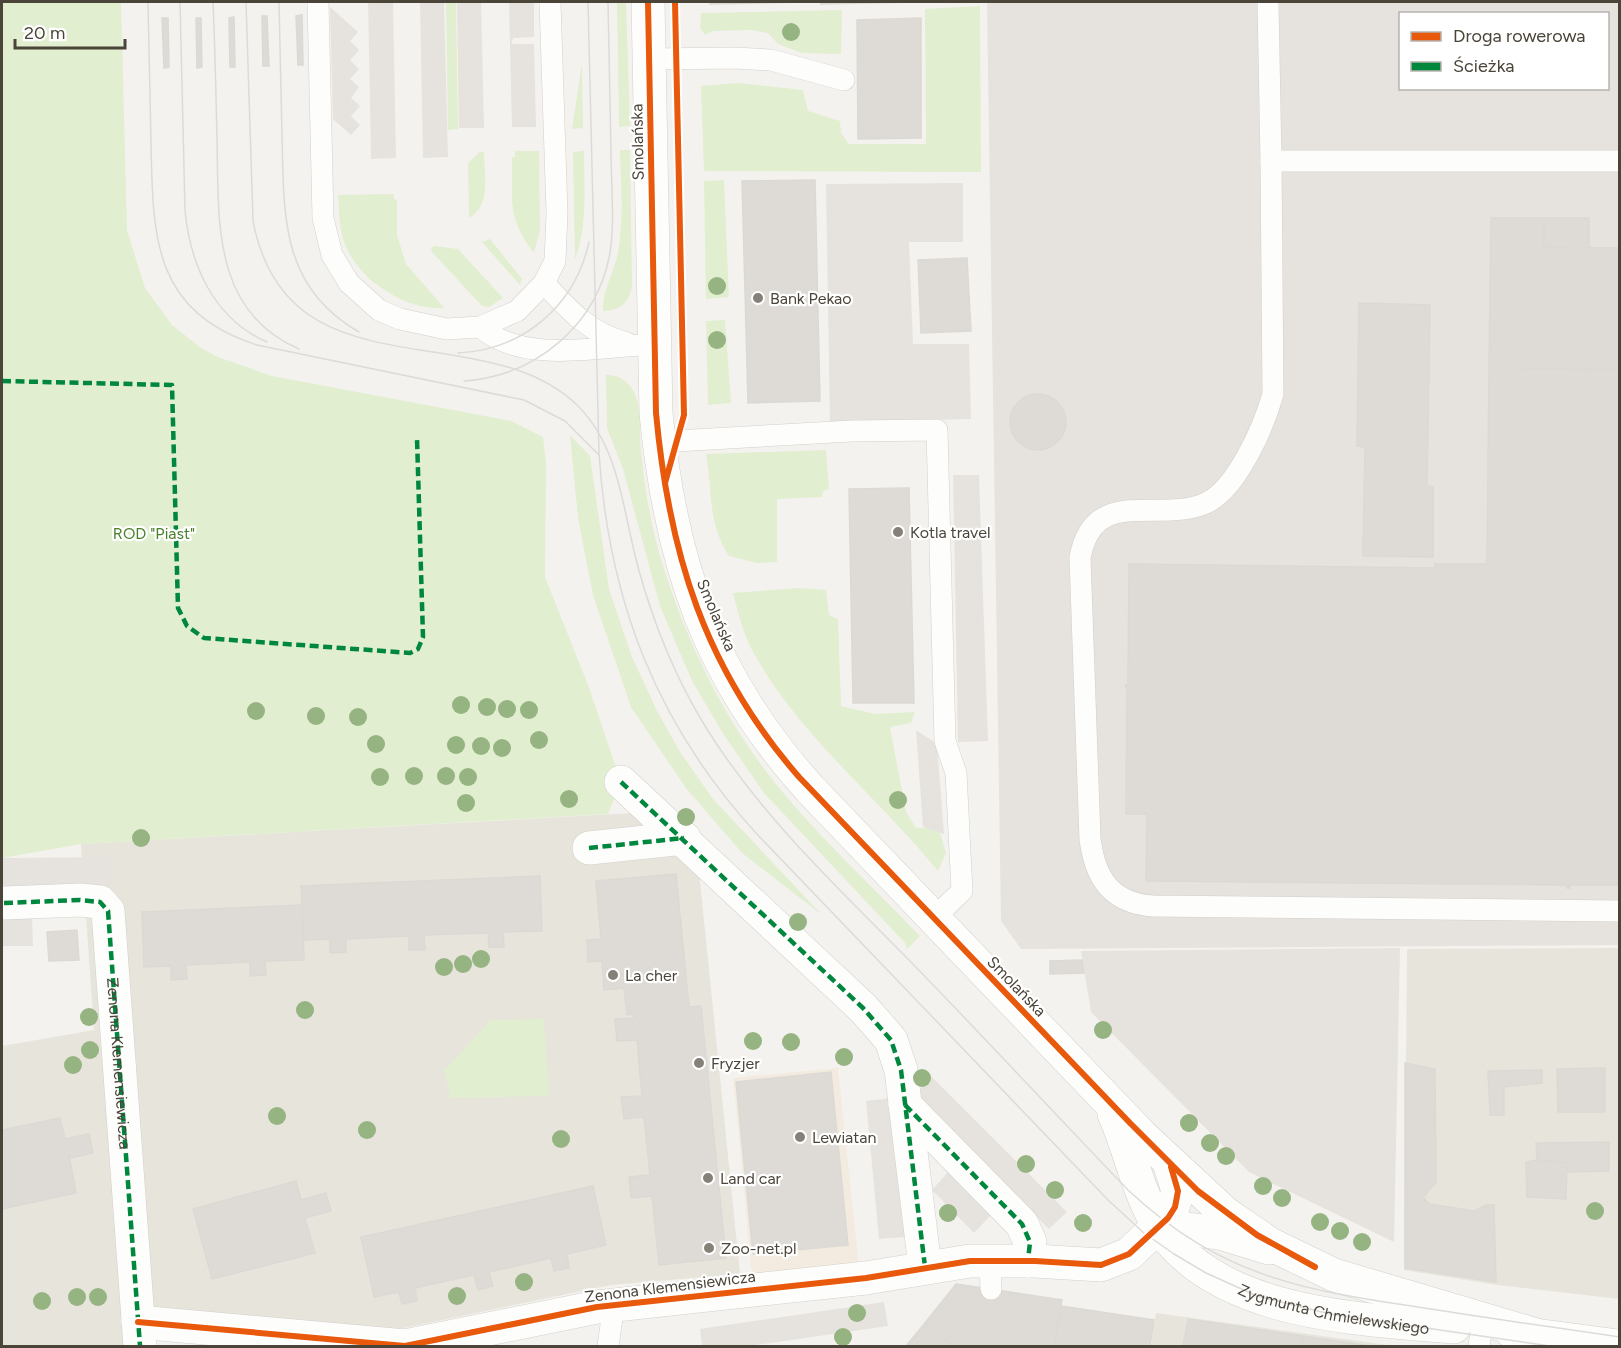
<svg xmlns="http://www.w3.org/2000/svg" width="1621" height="1348" viewBox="0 0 1621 1348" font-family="Figtree,sans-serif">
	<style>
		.residential { fill: #e7e4dc }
		.commercial { fill: #f3ebdf }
		.industrial { fill: #e6e2de; fill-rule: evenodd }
		.green { fill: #e1eecf }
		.parking { fill: #e6e3df }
		.building { fill: #dedbd6; stroke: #dcd9d4; stroke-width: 1.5 }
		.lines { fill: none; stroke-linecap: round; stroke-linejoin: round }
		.service-casing { stroke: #d2d0cb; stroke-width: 22 }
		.minor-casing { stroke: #d2d0cb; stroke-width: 34 }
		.tertiary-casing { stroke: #d2d0cb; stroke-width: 34 }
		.service { stroke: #fdfdfc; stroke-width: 21 }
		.minor { stroke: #fdfdfc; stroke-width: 33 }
		.tertiary { stroke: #fdfdfc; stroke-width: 33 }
		.tram { stroke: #dbdbda; stroke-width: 1.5 }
		.quiet { stroke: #00873e; stroke-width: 4.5; stroke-dasharray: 9 4.5; stroke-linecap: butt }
		.cycleway-casing { stroke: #fff; stroke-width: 10 }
		.cycleway { stroke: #e8590c; stroke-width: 6 }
		.tree { fill: #96b382 }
		.poi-dot { fill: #868178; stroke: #fff; stroke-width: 2 }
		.labels { text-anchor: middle; stroke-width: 4.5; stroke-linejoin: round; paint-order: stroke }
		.street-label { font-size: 16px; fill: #4b4439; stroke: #fff }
		.poi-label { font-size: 16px; fill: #4b4439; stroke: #fff; text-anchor: start }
		.park-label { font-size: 16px; fill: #4a7f2a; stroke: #fff }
	</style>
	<rect width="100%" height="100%" fill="#f4f2ee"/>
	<!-- residential -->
	<g class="residential">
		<polygon points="651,812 699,871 740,1274 611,1285 389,1331 121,1306 125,1346 2,1346 2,1046 94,1030 81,844"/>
		<polygon points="1619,948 1619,1299 1497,1285 1404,1270 1407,949"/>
		<polygon points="1156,1313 1395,1346 1151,1346"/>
	</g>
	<!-- commercial -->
	<polygon class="commercial" points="838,1068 859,1267 752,1275 733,1078"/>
	<!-- industrial -->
	<path class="industrial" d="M987 2H1619V945L1021 949 1001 921ZM1400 14H1608V88H1400Z"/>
	<!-- green -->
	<g class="green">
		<polygon points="2,2 121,2 127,230 145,288 172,325 201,348 218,357 272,376 511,421 543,437 546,463 545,577 588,685 621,782 608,814 81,844 2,858"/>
		<polygon points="446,2 456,2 458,129 448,130"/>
		<polygon points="617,2 626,2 630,126 619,127"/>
		<polygon points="980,6 981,172 704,171 701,86 738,83 803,90 808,111 840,121 841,133 849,144 926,144 925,9"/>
		<polygon points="842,10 841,54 802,53 778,44 768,33 751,30 713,31 705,35 700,28 701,13"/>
		<polygon points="582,63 583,128 572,129"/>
		<path d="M620 150H630L632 287C629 304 619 310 603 311 602 291 614 273 618 253 624 219 621 184 620 150Z"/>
		<path d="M515 151H539L540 230 534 253C506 216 513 201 512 157H515Z"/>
		<path d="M584 151C584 187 588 226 575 259L573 152Z"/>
		<path d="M480 152H484C484 174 492 206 469 218L468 163Z"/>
		<polygon points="724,180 729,297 706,299 704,181"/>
		<path d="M394 194V199L397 200V235L406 264 444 308C405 311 357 279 344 242 339 227 339 210 338 195Z"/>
		<polygon points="490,239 522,279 520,285 482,242"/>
		<polygon points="435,246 458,249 503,298 489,307 482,306 432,252 431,248"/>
		<polygon points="725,320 731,403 708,405 706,321"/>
		<path d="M606 375C620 374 631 383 636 397 642 413 639 434 641 451 645 492 652 533 665 572 688 643 720 710 765 770 811 830 868 882 920 936L907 949 905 943 764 793 722 732 692 681 660 606 623 469 607 428Z"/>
		<polygon points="570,435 590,456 609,589 632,657 657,711 680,752 713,799 822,915 742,853 686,788 631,707 593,595 578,518"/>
		<path d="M826 450 829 489 823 491 822 497 777 499V562L757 563 729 556C707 522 713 493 706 454Z"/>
		<path d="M799 588 826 590 829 615 838 619 841 706 875 714 915 712 911 723 890 727 906 812 916 828H928L940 833 946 853 938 871C878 797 798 735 752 650 743 633 738 612 733 593Z"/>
		<polygon points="544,1019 549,1096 451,1098 444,1071 491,1020"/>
	</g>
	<!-- parking -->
	<g class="parking">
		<polygon points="368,2 393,2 396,158 371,159"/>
		<polygon points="420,2 444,2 448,157 423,158"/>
		<polygon points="457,2 481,2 484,128 459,128"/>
		<polygon points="509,2 534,2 534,37 514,38 511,41 513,44 534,44 536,127 512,127"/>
		<polygon points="330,7 358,32 350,41 359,50 350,60 359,69 350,79 359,87 351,98 360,106 351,116 360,125 351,135 333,119"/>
		<polygon points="963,183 963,242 909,242 913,344 969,344 971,419 830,422 826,184"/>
		<polygon points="953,475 979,475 988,741 958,742"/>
		<polygon points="916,730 937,744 944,834 923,827"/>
		<polygon points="111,857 112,884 31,885 33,946 2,946 2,858"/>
		<polygon points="1400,948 1394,1242 1249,1172 1091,1012 1081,951"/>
		<polygon points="932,1077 1067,1212 1049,1229 914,1095"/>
		<polygon points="891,1098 906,1237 879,1239 866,1101"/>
		<polygon points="949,1171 991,1215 974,1233 932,1190"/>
		<polygon points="884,1302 888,1326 749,1346 702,1346 700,1329"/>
	</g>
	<!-- building -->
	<g class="building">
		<polygon points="710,2 806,2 710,4"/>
		<polygon points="821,2 916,2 821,4"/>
		<polygon points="302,15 303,65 298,65 296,16"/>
		<polygon points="262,16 267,16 269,66 263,66"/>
		<polygon points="234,17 235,67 230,67 229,18"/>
		<polygon points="162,18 168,18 169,67 164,68"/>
		<polygon points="196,18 201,18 202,67 197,68"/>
		<polygon points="921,18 921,138 858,139 857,20"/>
		<polygon points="815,180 820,401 748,403 742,181"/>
		<polygon points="1491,218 1544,218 1544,247 1620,248 1620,370 1489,368"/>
		<polygon points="1544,218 1589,218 1589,248 1544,247"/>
		<polygon points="967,258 971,331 921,333 918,260"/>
		<polygon points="1359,303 1430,305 1427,486 1433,487 1433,557 1363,556 1365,447 1357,446"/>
		<polygon points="1489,368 1620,370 1620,885 1570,885 1570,888 1567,888 1567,885 1146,881 1147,814 1126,814 1127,688 1125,685 1128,685 1129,564 1435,568 1435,564 1487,564"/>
		<circle cx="1038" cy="422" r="28"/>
		<polygon points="909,488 914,703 853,703 849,489"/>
		<polygon points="676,874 689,1007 701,1006 726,1258 659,1265 652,1196 631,1198 629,1177 650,1175 644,1117 624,1119 621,1097 642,1096 637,1040 617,1041 615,1019 634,1018 634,1014 627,1015 624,988 604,990 602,961 588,962 587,940 601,939 596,881"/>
		<polygon points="540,876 542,931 503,932 504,947 489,947 488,933 424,935 425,950 409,950 409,936 346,939 346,952 330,953 330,939 304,940 301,886"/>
		<polygon points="302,905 304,960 265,961 266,975 250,976 250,962 186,965 187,979 171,980 171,966 144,967 142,912"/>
		<polygon points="77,930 79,960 49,961 47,932"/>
		<polygon points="1082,960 1084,973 1050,974 1050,961"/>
		<polygon points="1405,1063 1435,1069 1436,1182 1423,1197 1429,1204 1475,1211 1486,1205 1494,1205 1496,1282 1405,1268"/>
		<polygon points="1605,1068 1605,1112 1558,1112 1557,1069"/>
		<polygon points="1542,1070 1542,1083 1504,1087 1504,1115 1490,1115 1488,1071"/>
		<polygon points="831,1072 848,1245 753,1254 736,1082"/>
		<polygon points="60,1118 65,1139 89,1134 93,1153 71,1158 69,1155 76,1193 2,1209 2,1130"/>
		<polygon points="1609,1142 1609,1171 1567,1172 1567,1163 1537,1160 1536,1143"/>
		<polygon points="1537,1160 1567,1163 1566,1199 1527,1197 1526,1162"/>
		<polygon points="296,1181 301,1200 326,1193 331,1211 305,1218 315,1253 212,1279 193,1209"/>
		<polygon points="593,1186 606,1245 567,1254 569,1268 554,1271 551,1258 489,1272 493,1286 478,1290 474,1275 415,1288 417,1301 402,1304 399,1292 374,1297 361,1237"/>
		<polygon points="956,1284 1062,1300 1054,1346 954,1346 925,1323"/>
		<polygon points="1061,1306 1154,1320 1150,1346 1054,1346"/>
		<polygon points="1188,1319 1302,1336 1301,1346 1183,1346"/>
		<polygon points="925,1323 954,1346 906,1346"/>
		<polygon points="1302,1336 1371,1346 1301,1346"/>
	</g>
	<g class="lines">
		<defs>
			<g id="service">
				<polyline points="318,2 323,218 332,255 349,283 379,310 400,319 447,329 480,327 517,311 544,283 555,261 557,213 550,2"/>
				<polyline points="1268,2 1271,161"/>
				<polyline points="649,59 735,58 771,60 844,80"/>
				<path d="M1620 161H1271L1273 394C1264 426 1237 489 1206 503 1160 524 1093 484 1080 558L1090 839C1095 877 1110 903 1153 906L1620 911"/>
				<path d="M544 283C570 311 589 333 627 343"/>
				<path d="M480 327C524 365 602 346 655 344"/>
				<polyline points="658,442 852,431 937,430 945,741 956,773 962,891 934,918"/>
				<polyline points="990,1260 991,1289"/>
				<polyline points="608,1346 614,1304"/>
				<polyline points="1479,1346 1483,1320"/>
			</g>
			<g id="minor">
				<polyline points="621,782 863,1008 891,1040 901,1070 925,1267"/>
				<polyline points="589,848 684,838"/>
				<path id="s1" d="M4 903 80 900 100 902 108 911 140 1346"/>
				<polyline points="905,1105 1022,1224 1030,1242 1028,1261"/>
				<polyline points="1160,1226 1220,1233 1269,1248"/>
				<polyline points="138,1322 405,1346 597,1307 866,1278 970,1261 1035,1261 1101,1265 1129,1254 1171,1214 1178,1191 1169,1162"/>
			</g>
			<g id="tertiary">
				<path d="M648 2 656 413C670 561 708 676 810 789L1142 1136 1225 1213 1270 1244 1334 1275 1533 1334"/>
				<path d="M1114 1114C1129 1147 1136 1185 1153 1216 1207 1315 1357 1319 1454 1327"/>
				<polyline points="1512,1332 1618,1346"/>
			</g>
		</defs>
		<!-- service casing -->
		<use href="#service" class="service-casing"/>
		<!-- minor casing -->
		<use href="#minor" class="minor-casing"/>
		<!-- tertiary casing -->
		<use href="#tertiary" class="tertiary-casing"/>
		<!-- service -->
		<use href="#service" class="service"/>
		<!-- minor -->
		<use href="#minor" class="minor"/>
		<!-- tertiary -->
		<use href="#tertiary" class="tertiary"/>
		<!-- tram -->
		<g class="tram">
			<path d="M148 2C149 49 150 96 151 143 153 236 152 311 257 345L524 400 565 421 599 455"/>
			<path d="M180 2 185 210C190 265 214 319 267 342"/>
			<path d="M213 2C215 47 216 93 217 139 219 219 211 311 299 349"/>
			<path d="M246 2 253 221C287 400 485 312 579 407 620 449 623 512 638 567 653 622 675 677 705 726 760 815 836 886 909 960 983 1036 1055 1114 1128 1190 1223 1279 1308 1291 1431 1309 1494 1319 1557 1328 1620 1337"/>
			<path d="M279 2C280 46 281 90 282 135 284 215 280 287 359 332"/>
			<path id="s2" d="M588 2 599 454C609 601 656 723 755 832L1108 1200 1144 1233 1174 1254 1206 1273 1257 1296 1330 1314 1550 1346"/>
			<path d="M458 353C523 350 575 306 589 242"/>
			<path d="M464 381C536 376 597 325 610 253 615 220 611 186 611 152 610 102 609 52 608 2"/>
		</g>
		<!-- quiet -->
		<g class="quiet">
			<polyline points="2,381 172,385 178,608 187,626 204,638 410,653 418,649 423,637 417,438"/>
			<polyline points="621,782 863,1008 891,1040 901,1070 925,1267"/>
			<polyline points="589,848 684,838"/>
			<polyline points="4,903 80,900 100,902 108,911 140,1346"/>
			<polyline points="905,1105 1022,1224 1030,1242 1028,1261"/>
		</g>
		<defs>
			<g id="cycleway">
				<path d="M648 2 656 413C669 553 704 668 799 777L1130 1123 1198 1191 1257 1235 1315 1267"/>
				<polyline points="665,483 684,415 675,2"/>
				<polyline points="138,1322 405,1346 597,1307 866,1278 970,1261 1035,1261 1101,1265 1129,1254 1168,1218 1175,1207 1178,1191 1171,1167"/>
			</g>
		</defs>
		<!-- cycleway casing -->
		<use href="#cycleway" class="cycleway-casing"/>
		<!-- cycleway -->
		<use href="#cycleway" class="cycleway"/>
	</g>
	<!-- trees -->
	<g class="tree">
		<circle cx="791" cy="32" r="9"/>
		<circle cx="717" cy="286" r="9"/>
		<circle cx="717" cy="340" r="9"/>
		<circle cx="461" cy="705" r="9"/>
		<circle cx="487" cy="707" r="9"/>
		<circle cx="507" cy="709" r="9"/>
		<circle cx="529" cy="710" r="9"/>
		<circle cx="256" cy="711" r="9"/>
		<circle cx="316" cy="716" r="9"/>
		<circle cx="358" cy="717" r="9"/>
		<circle cx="539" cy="740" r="9"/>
		<circle cx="376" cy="744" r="9"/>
		<circle cx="456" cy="745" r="9"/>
		<circle cx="481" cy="746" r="9"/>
		<circle cx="502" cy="748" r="9"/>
		<circle cx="414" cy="776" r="9"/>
		<circle cx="446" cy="776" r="9"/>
		<circle cx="380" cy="777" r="9"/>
		<circle cx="468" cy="777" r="9"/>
		<circle cx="569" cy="799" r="9"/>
		<circle cx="898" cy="800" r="9"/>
		<circle cx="466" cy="803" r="9"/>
		<circle cx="686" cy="817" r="9"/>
		<circle cx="141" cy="838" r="9"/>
		<circle cx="798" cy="922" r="9"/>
		<circle cx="481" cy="959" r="9"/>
		<circle cx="463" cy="964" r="9"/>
		<circle cx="444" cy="967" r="9"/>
		<circle cx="305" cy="1010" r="9"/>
		<circle cx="89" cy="1017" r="9"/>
		<circle cx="1103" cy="1030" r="9"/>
		<circle cx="753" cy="1041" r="9"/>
		<circle cx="791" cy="1042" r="9"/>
		<circle cx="90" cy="1050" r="9"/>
		<circle cx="844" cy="1057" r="9"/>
		<circle cx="73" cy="1065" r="9"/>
		<circle cx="922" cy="1078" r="9"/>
		<circle cx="277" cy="1116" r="9"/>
		<circle cx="1189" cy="1123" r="9"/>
		<circle cx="367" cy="1130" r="9"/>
		<circle cx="561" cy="1139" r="9"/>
		<circle cx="1210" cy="1143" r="9"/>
		<circle cx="1226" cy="1156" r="9"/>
		<circle cx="1026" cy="1164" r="9"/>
		<circle cx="1263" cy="1186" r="9"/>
		<circle cx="1055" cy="1190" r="9"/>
		<circle cx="1282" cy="1198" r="9"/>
		<circle cx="1595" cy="1211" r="9"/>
		<circle cx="948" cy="1213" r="9"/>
		<circle cx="1320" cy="1222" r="9"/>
		<circle cx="1083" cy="1223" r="9"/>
		<circle cx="1340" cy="1231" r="9"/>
		<circle cx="1362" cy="1242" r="9"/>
		<circle cx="524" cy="1282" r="9"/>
		<circle cx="457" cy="1296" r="9"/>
		<circle cx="77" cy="1297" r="9"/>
		<circle cx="98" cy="1297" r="9"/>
		<circle cx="42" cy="1301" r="9"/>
		<circle cx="857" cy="1313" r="9"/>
		<circle cx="843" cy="1337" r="9"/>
	</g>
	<!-- markers -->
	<g class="poi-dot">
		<circle cx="758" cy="298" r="6"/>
		<circle cx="898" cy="532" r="6"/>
		<circle cx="613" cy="975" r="6"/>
		<circle cx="699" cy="1063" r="6"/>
		<circle cx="800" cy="1137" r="6"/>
		<circle cx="708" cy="1178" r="6"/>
		<circle cx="709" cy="1248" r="6"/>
	</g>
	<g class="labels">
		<!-- street labels -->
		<g class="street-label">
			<text transform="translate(637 142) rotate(-91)" y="6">Smolańska</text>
			<text transform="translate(717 615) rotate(67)" y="6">Smolańska</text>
			<text transform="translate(1017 986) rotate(46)" y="6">Smolańska</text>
			<text dy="6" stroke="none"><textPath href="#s1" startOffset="261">Zenona Klemensiewicza</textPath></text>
			<text transform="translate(670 1286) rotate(-7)" y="6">Zenona Klemensiewicza</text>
			<text dy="6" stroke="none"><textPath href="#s2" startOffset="1636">Zygmunta Chmielewskiego</textPath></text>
		</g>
		<!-- poi labels -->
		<g class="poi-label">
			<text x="770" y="304">Bank Pekao</text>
			<text x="910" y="538">Kotla travel</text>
			<text x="625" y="981">La cher</text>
			<text x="711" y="1069">Fryzjer</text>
			<text x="812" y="1143">Lewiatan</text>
			<text x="720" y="1184">Land car</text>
			<text x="721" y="1254">Zoo-net.pl</text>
		</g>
		<!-- park labels -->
		<g class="park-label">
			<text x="154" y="539">ROD "Piast"</text>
		</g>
	</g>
	<!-- border -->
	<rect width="1621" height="1348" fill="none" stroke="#4b4439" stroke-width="6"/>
	<!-- legend -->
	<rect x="1399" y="12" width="210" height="78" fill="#ffffff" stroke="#b7b4b0" stroke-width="1.5"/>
	<rect x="1411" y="32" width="30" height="9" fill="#e8590c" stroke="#b7b4b0" stroke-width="1.5"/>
	<text x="1453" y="42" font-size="18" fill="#4b4439">Droga rowerowa</text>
	<rect x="1411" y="62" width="30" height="9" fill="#00873e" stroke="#b7b4b0" stroke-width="1.5"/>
	<text x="1453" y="72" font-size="18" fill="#4b4439">Ścieżka</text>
	<!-- scale -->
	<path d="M15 39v9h110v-9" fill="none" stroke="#4b4439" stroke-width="3"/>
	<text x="24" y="39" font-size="18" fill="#4b4439" stroke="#ffffff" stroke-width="4.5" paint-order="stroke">20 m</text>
</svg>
